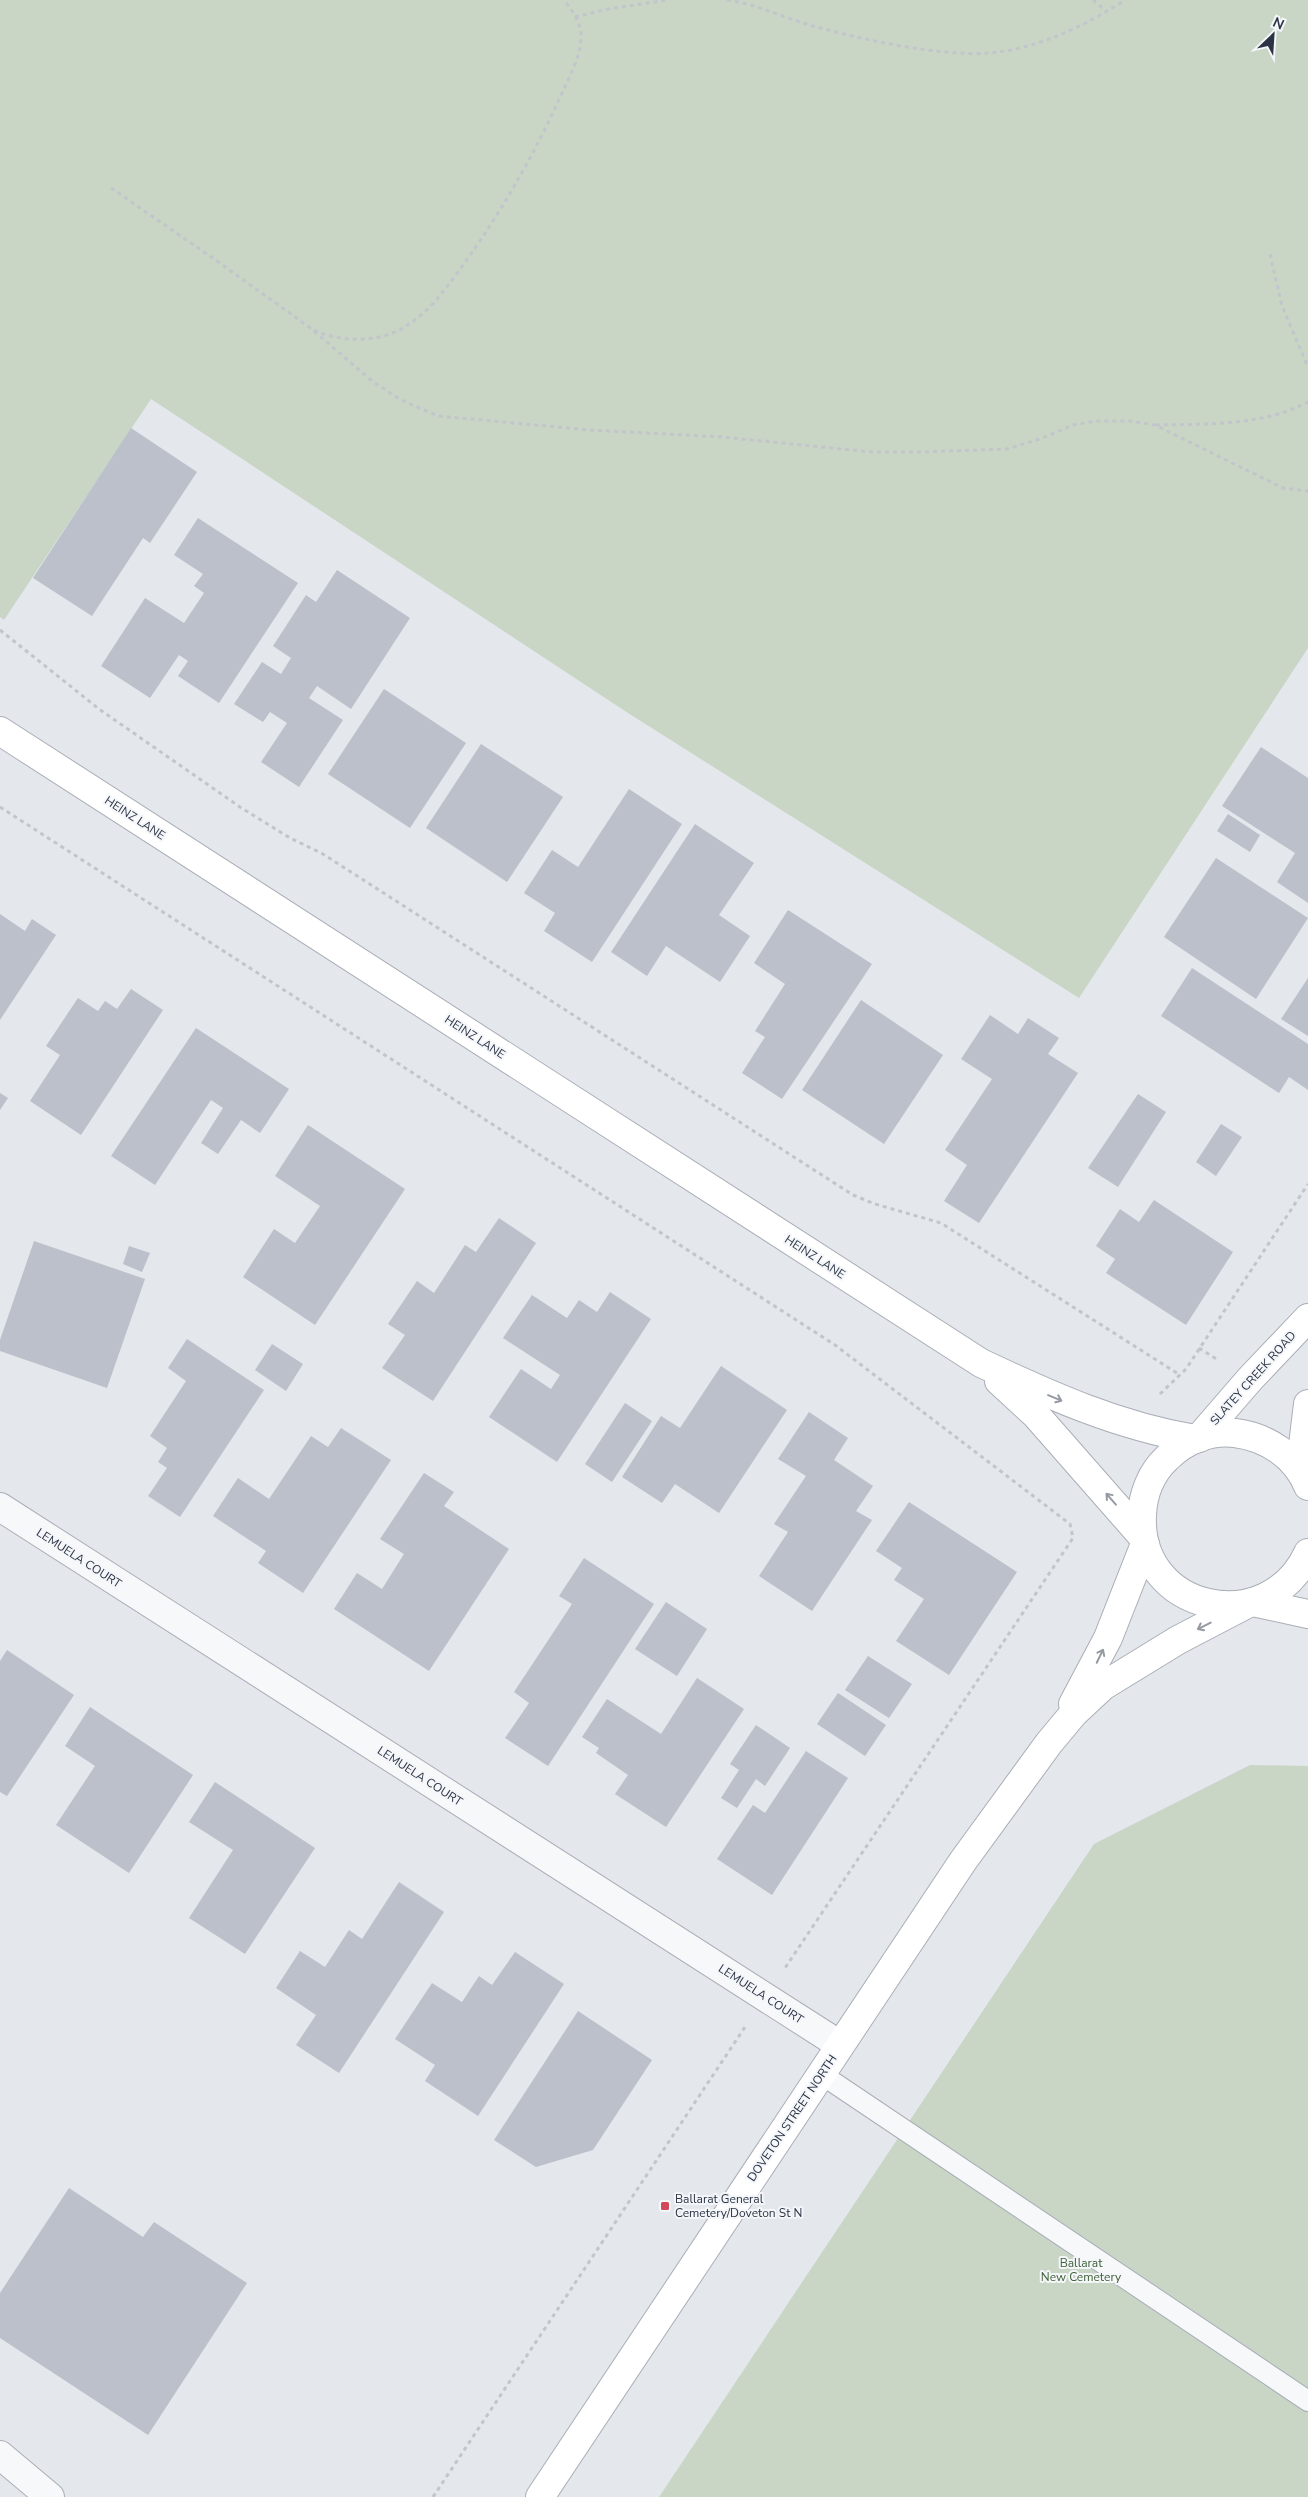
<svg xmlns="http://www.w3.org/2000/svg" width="1308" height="2497" viewBox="0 0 1308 2497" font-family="'Nunito Sans',sans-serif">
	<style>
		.green { fill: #c9d6c5 }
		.building { fill: #bbc0ca }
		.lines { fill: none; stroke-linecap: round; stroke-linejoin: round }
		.lane-casing { stroke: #a9aeb7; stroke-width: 22 }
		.street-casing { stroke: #a9aeb7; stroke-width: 30 }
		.secondary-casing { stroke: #a9aeb7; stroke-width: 30 }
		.path { stroke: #c2c5cb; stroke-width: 3; stroke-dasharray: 4 4; stroke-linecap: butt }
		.lane { stroke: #f7f8fa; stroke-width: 20 }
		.street { stroke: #f7f8fa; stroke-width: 28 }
		.secondary { stroke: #fff; stroke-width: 28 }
		.oneway { stroke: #959aa2 }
		.poi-dot { fill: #d1495b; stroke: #f4f6f9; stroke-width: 2 }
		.labels { text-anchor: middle; stroke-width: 4; stroke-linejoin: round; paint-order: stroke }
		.street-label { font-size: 12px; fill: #2b3445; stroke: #f4f6f9 }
		.poi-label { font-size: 12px; fill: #2b3445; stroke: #f4f6f9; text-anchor: start }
		.park-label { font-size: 12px; fill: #3f6138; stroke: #f4f6f9 }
	</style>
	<rect width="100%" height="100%" fill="#e4e7ec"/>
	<!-- green -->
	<g class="green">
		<polygon points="0,0 1308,0 1308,648 1079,998 628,713 151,399 4,620 0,617"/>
		<polygon points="1250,1765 1308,1766 1308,2497 659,2497 1094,1844"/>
	</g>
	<!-- building -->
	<g class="building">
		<polygon points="131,428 197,472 150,543 143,538 92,616 33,578"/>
		<polygon points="198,518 298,583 219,703 178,676 188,661 179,655 150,698 101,666 145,598 184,623 204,593 194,586 203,574 174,555"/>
		<polygon points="337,570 410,618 351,709 317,686 309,698 343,720 299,787 261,762 287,723 270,712 263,722 234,704 262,662 281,674 291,658 273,646 306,595 316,602"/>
		<polygon points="384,689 466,743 410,828 328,774"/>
		<polygon points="481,744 563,797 507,882 426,828"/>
		<polygon points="1261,747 1308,778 1308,903 1277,882 1295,853 1222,806"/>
		<polygon points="629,789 682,824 592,962 544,931 555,913 524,893 552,850 578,867"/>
		<polygon points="1228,814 1260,835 1250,852 1217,831"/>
		<polygon points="695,824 754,863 719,915 750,936 720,982 666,946 647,976 611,952"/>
		<polygon points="1216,858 1308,918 1256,999 1164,937"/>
		<polygon points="788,910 872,964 782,1099 742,1073 765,1037 755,1031 785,984 754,963"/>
		<polygon points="0,914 25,931 32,919 56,935 0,1020"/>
		<polygon points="1192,968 1308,1044 1308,1090 1289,1077 1279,1093 1161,1016"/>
		<polygon points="1308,978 1308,1036 1281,1019"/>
		<polygon points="131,989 163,1010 81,1135 30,1101 60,1055 46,1046 78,998 98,1011 105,1001 117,1009"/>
		<polygon points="861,1000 943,1055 884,1144 802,1090"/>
		<polygon points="990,1015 1018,1034 1028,1018 1059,1038 1048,1054 1078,1073 979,1223 944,1201 967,1165 945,1150 992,1079 961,1059"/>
		<polygon points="196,1028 289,1089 260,1133 241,1120 218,1154 201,1143 223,1108 211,1100 155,1185 111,1156"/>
		<polygon points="0,1093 8,1098 0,1110"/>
		<polygon points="1138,1094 1166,1112 1118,1187 1088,1168"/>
		<polygon points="1221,1124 1242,1137 1216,1176 1196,1162"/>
		<polygon points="308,1125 405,1189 315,1325 243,1277 274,1229 295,1243 320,1206 275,1176"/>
		<polygon points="1154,1200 1233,1252 1186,1325 1106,1273 1115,1259 1096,1246 1120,1209 1139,1222"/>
		<polygon points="499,1218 536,1243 433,1401 382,1368 405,1335 388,1324 417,1281 434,1293 465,1245 476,1252"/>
		<polygon points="34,1241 145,1279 107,1388 0,1351 0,1340"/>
		<polygon points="129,1246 150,1253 142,1272 123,1264"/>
		<polygon points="610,1292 651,1319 557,1462 489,1417 521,1369 551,1389 560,1375 503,1338 532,1295 567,1318 579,1300 597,1312"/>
		<polygon points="187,1339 264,1390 180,1517 148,1496 167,1468 158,1462 167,1448 150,1436 186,1381 168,1368"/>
		<polygon points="272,1344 303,1364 286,1391 255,1370"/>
		<polygon points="721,1366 787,1410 719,1513 675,1484 662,1503 622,1477 661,1416 680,1428"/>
		<polygon points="625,1403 652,1421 612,1482 585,1464"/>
		<polygon points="809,1412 848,1438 834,1460 873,1486 856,1511 872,1520 812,1611 759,1576 788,1532 774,1524 806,1476 778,1459"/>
		<polygon points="341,1428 391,1460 303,1593 258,1563 266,1551 213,1516 238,1478 269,1499 311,1436 328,1447"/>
		<polygon points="424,1473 454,1492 444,1506 509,1549 429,1671 334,1609 357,1573 382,1589 404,1554 380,1539"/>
		<polygon points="909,1502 1017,1572 949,1675 896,1641 924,1599 894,1580 902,1568 876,1551"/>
		<polygon points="584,1558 654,1604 548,1766 505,1738 529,1703 514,1692 572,1604 559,1596"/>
		<polygon points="666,1602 707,1629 677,1676 635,1649"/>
		<polygon points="7,1650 74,1695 7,1796 0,1792 0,1661"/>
		<polygon points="868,1656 912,1684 889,1718 845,1690"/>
		<polygon points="697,1678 744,1709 666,1827 615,1794 628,1775 596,1753 599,1748 582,1737 607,1699 661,1734"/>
		<polygon points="838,1693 886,1725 865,1756 817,1724"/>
		<polygon points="90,1707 193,1775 129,1873 56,1825 95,1766 65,1746"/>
		<polygon points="756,1725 790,1748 765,1786 756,1779 737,1808 721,1798 739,1770 730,1764"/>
		<polygon points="806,1751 848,1778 772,1895 717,1859 753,1805 765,1813"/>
		<polygon points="215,1782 315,1848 245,1954 189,1918 233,1850 189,1822"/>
		<polygon points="399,1882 444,1912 339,2073 296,2045 316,2015 276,1988 300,1951 325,1967 349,1930 362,1939"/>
		<polygon points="515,1952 564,1984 478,2116 425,2081 435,2065 395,2039 432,1983 462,2002 479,1976 492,1985"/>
		<polygon points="578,2011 652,2060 593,2150 536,2167 494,2140"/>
		<polygon points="69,2188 143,2237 154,2222 247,2283 148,2435 0,2338 0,2293"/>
	</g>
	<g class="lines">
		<defs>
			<polyline id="lane" points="821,2074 1308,2401"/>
			<g id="street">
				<polyline points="0,1507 840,2045"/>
				<polyline points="0,2455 50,2497"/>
			</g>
			<g id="secondary">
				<path d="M0 731 981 1363C1051 1396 1118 1426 1195 1439"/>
				<polyline points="999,1381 1036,1415 1143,1537"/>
				<polyline points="1199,1438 1250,1379 1308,1318"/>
				<polyline points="1305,1478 1303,1445 1308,1404"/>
				<path d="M1308 1486C1296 1456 1267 1437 1235 1433 1210 1430 1185 1440 1167 1458 1151 1473 1143 1494 1142 1515 1137 1612 1268 1640 1308 1553"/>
				<polyline points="1253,1602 1308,1614"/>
				<polyline points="1073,1704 1108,1638 1145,1544"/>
				<polyline points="540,2497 963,1861 1049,1743 1074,1713 1103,1686 1178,1640 1247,1604"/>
			</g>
		</defs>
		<!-- lane casing -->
		<use href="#lane" class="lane-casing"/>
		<!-- street casing -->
		<use href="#street" class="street-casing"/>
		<!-- secondary casing -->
		<use href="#secondary" class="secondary-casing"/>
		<!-- path -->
		<g class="path">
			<path d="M727 0C757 4 784 18 813 26 860 39 941 57 989 53 1037 49 1085 26 1125 0"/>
			<polyline points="1093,0 1107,12"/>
			<polyline points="575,17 608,9 668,0"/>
			<polyline points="111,188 217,261 309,327"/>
			<polyline points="1270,254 1282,306 1308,367"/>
			<polyline points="308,326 372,381 401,400 438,416 590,430 722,437 872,452 918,452 1007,449 1040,439 1073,425 1095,421 1130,421 1155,425 1283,488 1308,491"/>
			<path d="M314 330C341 343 381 343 406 326 419 318 433 305 442 293 490 232 531 162 563 91 570 75 581 56 581 37 582 24 572 10 564 0"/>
			<path d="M1156 425C1206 424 1263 426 1308 402"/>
			<polyline points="0,630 99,709 240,807 290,838 323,854 853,1195 875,1204 941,1223 1180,1375"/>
			<polyline points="0,807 835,1345 1070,1524 1073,1538 785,1968"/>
			<polyline points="1199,1348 1218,1360"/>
			<polyline points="1160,1394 1186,1369 1308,1184"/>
			<polyline points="433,2497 745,2027"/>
		</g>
		<!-- lane -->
		<use href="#lane" class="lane"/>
		<!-- street -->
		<use href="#street" class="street"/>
		<!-- secondary -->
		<use href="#secondary" class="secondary"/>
	</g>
	<!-- one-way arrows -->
	<defs><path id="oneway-shaft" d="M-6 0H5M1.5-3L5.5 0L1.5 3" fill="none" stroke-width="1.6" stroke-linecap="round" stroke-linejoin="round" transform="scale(1.25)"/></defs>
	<g class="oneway">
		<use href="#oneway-shaft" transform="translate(1055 1398) rotate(23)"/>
		<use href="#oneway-shaft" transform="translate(1111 1499) rotate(-131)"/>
		<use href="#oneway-shaft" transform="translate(1204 1626) rotate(153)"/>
		<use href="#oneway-shaft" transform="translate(1100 1656) rotate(-64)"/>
	</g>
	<!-- markers -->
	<rect class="poi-dot" x="660" y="2201" width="10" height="10" rx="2.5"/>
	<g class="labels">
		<!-- street labels -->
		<g class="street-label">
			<text transform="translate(135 818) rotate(33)" y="4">HEINZ LANE</text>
			<text transform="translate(475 1037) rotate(33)" y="4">HEINZ LANE</text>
			<text transform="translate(815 1257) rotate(33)" y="4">HEINZ LANE</text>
			<text transform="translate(1253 1378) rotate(-48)" y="4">SLATEY CREEK ROAD</text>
			<text transform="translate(79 1558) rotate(33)" y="4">LEMUELA COURT</text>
			<text transform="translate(420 1776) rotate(33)" y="4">LEMUELA COURT</text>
			<text transform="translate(761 1994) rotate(33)" y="4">LEMUELA COURT</text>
			<text transform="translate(792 2118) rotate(-56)" y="4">DOVETON STREET NORTH</text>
		</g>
		<!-- poi labels -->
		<g class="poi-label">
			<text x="675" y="2203">Ballarat General<tspan x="675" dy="14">Cemetery/Doveton St N</tspan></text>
		</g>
		<!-- park labels -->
		<g class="park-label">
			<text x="1081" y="2267">Ballarat<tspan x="1081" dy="14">New Cemetery</tspan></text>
		</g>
	</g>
	<!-- north arrow -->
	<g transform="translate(1273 35) rotate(25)" stroke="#f4f6f9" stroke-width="4" paint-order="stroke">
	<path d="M0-4L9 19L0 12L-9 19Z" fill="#2b3445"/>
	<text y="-8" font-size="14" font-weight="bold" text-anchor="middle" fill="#2b3445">N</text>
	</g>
</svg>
